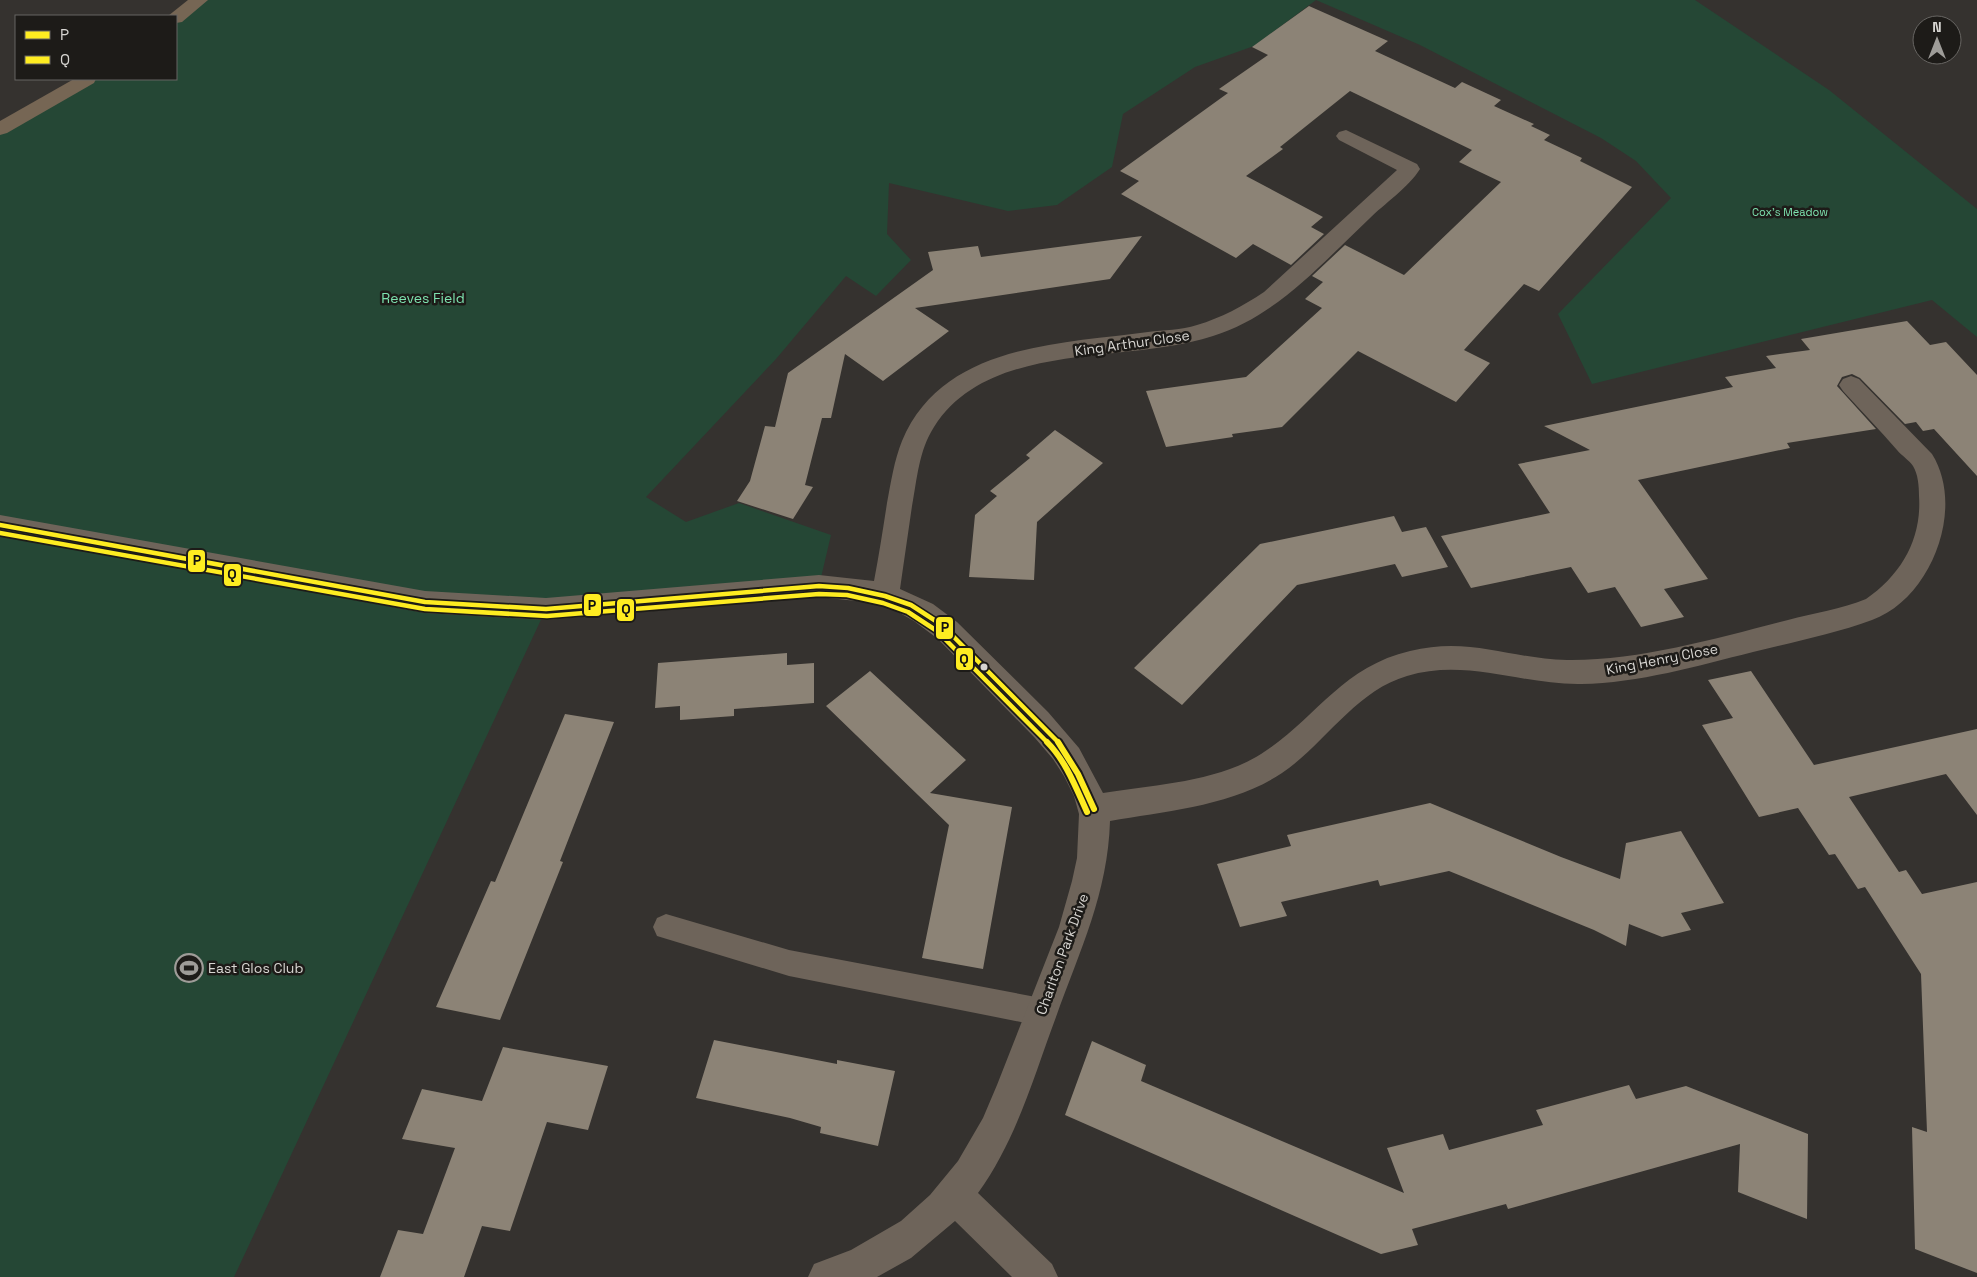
<svg xmlns="http://www.w3.org/2000/svg" width="1977" height="1277" viewBox="0 0 1977 1277" font-family="'Space Grotesk',sans-serif">
	<style>
		.green { fill: #254735 }
		.building { fill: #8c8376 }
		.lines { fill: none; stroke-linecap: round; stroke-linejoin: round }
		.service { fill: #6e645a; fill-rule: evenodd }
		.minor { fill: #6e645a; fill-rule: evenodd }
		.trunk { fill: #766654; fill-rule: evenodd }
		.bus-1-far1-casing { stroke: #1d1b18; stroke-width: 8 }
		.bus-1-casing { stroke: #1d1b18; stroke-width: 10 }
		.bus-2-far1-casing { stroke: #1d1b18; stroke-width: 8 }
		.bus-2-casing { stroke: #1d1b18; stroke-width: 10 }
		.bus-1-far1 { stroke: #feec21; stroke-width: 4.5 }
		.bus-1 { stroke: #feec21; stroke-width: 6 }
		.bus-2-far1 { stroke: #feec21; stroke-width: 4.5 }
		.bus-2 { stroke: #feec21; stroke-width: 6 }
		.bus-dot { fill: #d7d5d1; stroke: #1d1b18; stroke-width: 2 }
		.labels { text-anchor: middle; stroke-width: 5; stroke-linejoin: round; paint-order: stroke }
		.far-park-label { font-size: 11px; fill: #7ee2af; stroke: #1d1b18 }
		.park-label { font-size: 14px; fill: #7ee2af; stroke: #1d1b18 }
		.street-label { font-size: 14px; fill: #d7d5d1; stroke: #1d1b18 }
		.poi-label { font-size: 14px; fill: #d7d5d1; stroke: #1d1b18; text-anchor: start }
		.line-badge { stroke: #1d1b18; stroke-width: 2 }
		.pale-badge-label { font-size: 14px; text-anchor: middle; font-weight: bold; fill: #111 }
	</style>
	<rect width="100%" height="100%" fill="#35322f"/>
	<!-- green -->
	<polygon class="green" points="199,0 1695,0 1829,90 1977,209 1977,337 1932,300 1592,384 1558,314 1671,198 1636,161 1601,138 1420,45 1316,0 1254,46 1195,67 1123,114 1112,167 1057,205 1008,211 889,183 887,234 911,260 876,296 846,276 776,359 646,497 686,522 739,503 831,535 819,586 546,609 234,1277 0,1277 0,129 87,79 176,79 176,18"/>
	<!-- building -->
	<g class="building">
		<polygon points="1309,6 1388,41 1375,51 1455,88 1462,82 1501,100 1494,106 1534,124 1531,126 1550,135 1544,140 1582,158 1580,161 1632,187 1539,291 1524,284 1464,350 1490,363 1456,402 1358,351 1282,427 1232,434 1233,437 1166,447 1146,391 1246,377 1322,308 1305,299 1323,282 1312,276 1345,245 1404,275 1501,182 1459,162 1472,150 1350,91 1280,147 1283,149 1246,176 1323,217 1311,227 1324,234 1291,265 1253,244 1236,258 1121,194 1139,181 1120,171 1228,93 1219,89 1268,55 1252,47"/>
		<polygon points="1142,236 1110,279 915,308 949,331 883,381 845,354 831,418 822,418 805,485 813,487 793,519 737,501 750,481 765,426 775,427 788,373 933,270 928,252 978,246 981,257"/>
		<polygon points="1907,321 1930,345 1946,342 1977,375 1977,476 1934,429 1923,431 1916,422 1905,424 1860,378 1852,374 1842,377 1837,386 1876,429 1787,443 1790,448 1638,480 1708,579 1664,589 1684,617 1641,627 1615,587 1588,593 1571,567 1471,588 1441,536 1550,513 1518,464 1590,450 1544,426 1733,387 1725,377 1776,368 1766,356 1810,350 1801,339"/>
		<polygon points="1055,430 1103,463 1037,522 1034,580 969,577 975,515 997,496 990,491 1030,458 1026,455"/>
		<polygon points="1394,516 1402,532 1426,527 1448,567 1402,577 1395,564 1297,585 1182,705 1134,668 1260,544"/>
		<polygon points="787,653 787,665 814,663 814,703 734,709 734,716 680,720 680,706 655,708 658,663"/>
		<polygon points="870,671 966,760 930,793 1012,807 983,969 922,958 949,825 826,706"/>
		<polygon points="1751,671 1814,765 1977,729 1977,815 1946,774 1849,797 1899,872 1906,870 1922,894 1977,882 1977,1273 1915,1249 1912,1127 1927,1132 1921,974 1865,887 1858,889 1835,854 1829,855 1798,808 1759,817 1702,725 1733,718 1708,680"/>
		<polygon points="565,714 614,722 560,861 563,862 500,1020 436,1007 491,881 495,882"/>
		<polygon points="1430,803 1561,857 1620,879 1626,843 1681,831 1724,903 1681,913 1691,930 1662,937 1629,924 1626,946 1594,930 1449,871 1380,886 1378,880 1281,902 1287,916 1240,927 1217,864 1291,846 1287,835"/>
		<polygon points="714,1040 837,1064 837,1060 895,1071 878,1146 820,1133 821,1127 790,1118 696,1098"/>
		<polygon points="1092,1041 1146,1065 1141,1081 1404,1193 1387,1148 1443,1134 1449,1150 1543,1125 1536,1110 1629,1085 1636,1099 1686,1086 1808,1134 1807,1219 1738,1192 1740,1144 1508,1209 1506,1204 1412,1229 1418,1245 1381,1254 1065,1115"/>
		<polygon points="503,1047 608,1066 588,1130 547,1122 510,1231 482,1226 464,1277 380,1277 398,1230 423,1234 455,1148 402,1139 422,1089 482,1101"/>
	</g>
	<g class="lines">
		<!-- service -->
		<polygon class="service" points="666,914 789,950 1041,998 1051,1002 1055,1012 1051,1022 1041,1026 789,976 657,936 653,927 657,918"/>
		<!-- minor -->
		<path class="minor" d="M1346 130 1417 164 1420 169C1409 187 1384 204 1369 219 1321 264 1277 316 1213 336 1126 365 990 339 934 427 919 450 917 479 912 506 908 534 904 561 900 589L933 604 957 622 1048 712 1079 748 1103 793C1153 785 1217 782 1261 754 1315 720 1341 667 1410 651 1470 636 1510 659 1567 660 1639 661 1718 638 1788 620 1813 613 1842 609 1866 599 1901 575 1922 539 1919 496 1919 486 1918 474 1913 466 1909 460 1902 456 1897 450 1880 430 1861 411 1843 391L1839 385 1843 379 1851 376 1859 379 1932 454C1966 508 1931 599 1872 620 1834 634 1793 642 1753 652 1697 666 1639 683 1581 684 1522 685 1466 658 1407 676 1355 691 1325 744 1282 773 1233 806 1166 811 1110 821 1108 893 1080 950 1056 1017 1034 1076 1016 1141 978 1193L1052 1264 1058 1277H1012L955 1221 911 1258 877 1277H808L814 1264 851 1250 901 1221 930 1195 958 1161 983 1118 997 1085 1059 927 1072 881 1077 858 1079 814 1074 796 1064 776 1053 759 1035 738 938 639 914 621 891 608 866 602 819 597 546 620 425 613 0 535V515L425 591 546 598 819 575 874 581C879 555 883 529 887 503 891 482 894 461 902 441 943 344 1059 344 1148 332 1164 330 1181 330 1197 325 1221 318 1243 306 1264 292L1397 170 1339 140 1336 136 1339 132Z"/>
		<!-- trunk -->
		<g class="trunk">
			<polygon points="188,0 208,0 182,22 176,23 176,16 168,16"/>
			<polygon points="74,79 96,79 94,83 7,133 0,135 0,121"/>
		</g>
		<defs>
			<polyline id="bus-1-far1" points="0,525 425,602 546,609 819,586 848,588 885,596 911,605 942,625 1059,743"/>
			<polyline id="bus-1" points="1058,742 1078,774 1094,809"/>
			<polyline id="bus-2-far1" points="0,533 425,609 547,616 819,594 847,595 883,603 908,612 937,631 1048,743"/>
			<path id="bus-2" d="M1047 742C1066 761 1076 788 1087 812"/>
		</defs>
		<!-- bus-1-far1 casing -->
		<use href="#bus-1-far1" class="bus-1-far1-casing"/>
		<!-- bus-1 casing -->
		<use href="#bus-1" class="bus-1-casing"/>
		<!-- bus-2-far1 casing -->
		<use href="#bus-2-far1" class="bus-2-far1-casing"/>
		<!-- bus-2 casing -->
		<use href="#bus-2" class="bus-2-casing"/>
		<!-- bus-1-far1 -->
		<use href="#bus-1-far1" class="bus-1-far1"/>
		<!-- bus-1 -->
		<use href="#bus-1" class="bus-1"/>
		<!-- bus-2-far1 -->
		<use href="#bus-2-far1" class="bus-2-far1"/>
		<!-- bus-2 -->
		<use href="#bus-2" class="bus-2"/>
	</g>
	<!-- icons -->
	<defs>
		<symbol id="stadium-ring" viewBox="-11 -11 22 22"><circle r="9.5" fill="#1d1b18" stroke="#9e9c98" stroke-width="1.5"/><path d="M0-5a6.5 5 0 1 0 0 10a6.5 5 0 1 0 0-10ZM-3.5-1.8h7v3.6h-7Z" fill="#9e9c98"/></symbol>
	</defs>
	<g fill-rule="evenodd">
		<use href="#stadium-ring" x="173" y="952" width="32" height="32"/>
	</g>
	<!-- markers -->
	<circle class="bus-dot" cx="984" cy="667" r="4.5"/>
	<g class="labels">
		<!-- far-park labels -->
		<g class="far-park-label">
			<text x="1790" y="216">Cox's Meadow</text>
		</g>
		<!-- park labels -->
		<g class="park-label">
			<text x="423" y="303">Reeves Field</text>
		</g>
		<!-- street labels -->
		<g class="street-label">
			<text transform="translate(1132 343) rotate(-8)" y="5">King Arthur Close</text>
			<text transform="translate(1662 659) rotate(-11)" y="5">King Henry Close</text>
			<text transform="translate(1062 954) rotate(-70)" y="5">Charlton Park Drive</text>
		</g>
		<!-- poi labels -->
		<g class="poi-label">
			<text x="208" y="973">East Glos Club</text>
		</g>
	</g>
	<g class="line-badge">
		<rect x="187" y="549" width="19" height="24" rx="5" fill="#feec21"/>
		<rect x="223" y="563" width="19" height="24" rx="5" fill="#feec21"/>
		<rect x="583" y="593" width="19" height="24" rx="5" fill="#feec21"/>
		<rect x="616" y="598" width="19" height="24" rx="5" fill="#feec21"/>
		<rect x="935" y="616" width="19" height="24" rx="5" fill="#feec21"/>
		<rect x="955" y="647" width="19" height="24" rx="5" fill="#feec21"/>
	</g>
	<g class="pale-badge-label">
		<text x="197" y="565">P</text>
		<text x="232" y="579">Q</text>
		<text x="592" y="610">P</text>
		<text x="626" y="614">Q</text>
		<text x="945" y="632">P</text>
		<text x="964" y="664">Q</text>
	</g>
	<!-- legend -->
	<rect x="15" y="15" width="162" height="65" fill="#1d1b18" stroke="#676562"/>
	<rect x="25" y="31" width="25" height="8" fill="#feec21" stroke="#676562"/>
	<text x="60" y="40" font-size="15" fill="#d7d5d1">P</text>
	<rect x="25" y="56" width="25" height="8" fill="#feec21" stroke="#676562"/>
	<text x="60" y="65" font-size="15" fill="#d7d5d1">Q</text>
	<!-- north arrow -->
	<g transform="translate(1937 40)"><circle r="24" fill="#1d1b18" stroke="#676562"/>
	<path d="M0-4L9 19L0 12L-9 19Z" fill="#9e9c98"/>
	<text y="-8" font-size="14" font-weight="bold" text-anchor="middle" fill="#d7d5d1">N</text>
	</g>
</svg>
